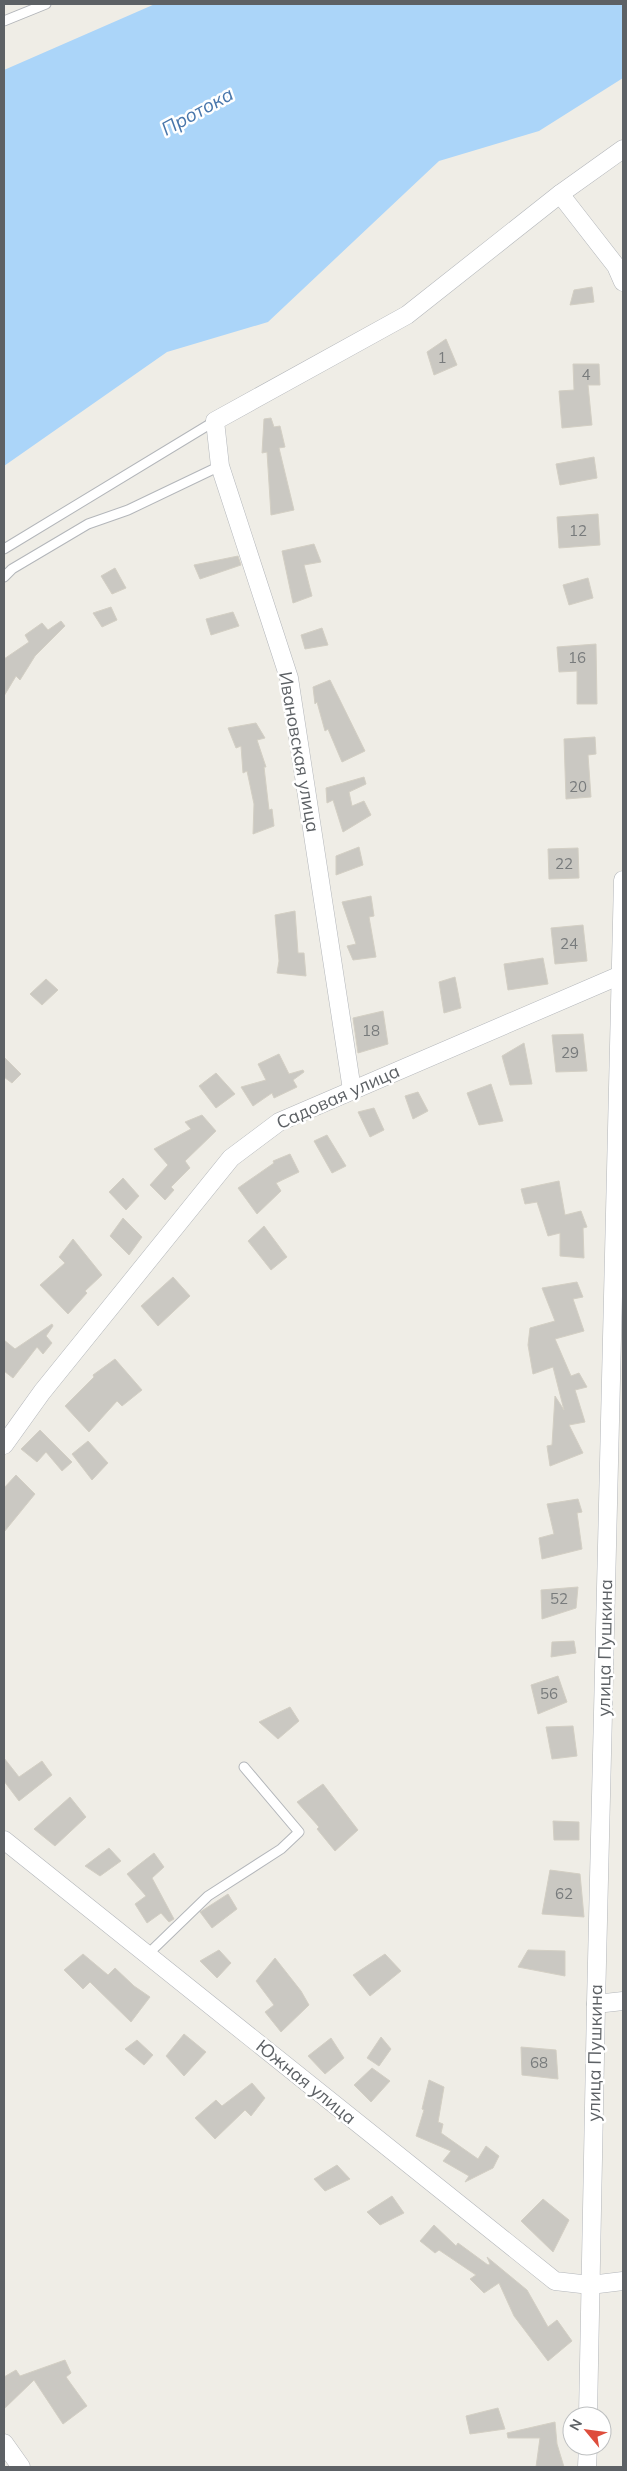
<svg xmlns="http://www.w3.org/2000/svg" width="627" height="2471" viewBox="0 0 627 2471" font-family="Mulish,sans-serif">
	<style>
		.water { fill: #abd5f9 }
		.building { fill: #cac8c2; stroke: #d3cfc4 }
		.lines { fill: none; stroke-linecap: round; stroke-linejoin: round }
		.lane-casing { stroke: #b3b6ba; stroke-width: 11 }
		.street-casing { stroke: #b3b6ba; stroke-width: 19 }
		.lane { stroke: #fff; stroke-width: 9 }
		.street { stroke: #fff; stroke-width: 18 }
		.labels { text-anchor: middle; stroke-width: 5; stroke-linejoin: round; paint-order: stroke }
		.number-label { font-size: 15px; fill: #787b7c }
		.street-label { font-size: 18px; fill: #5d6165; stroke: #fff }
		.water-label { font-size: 19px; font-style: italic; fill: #4876ab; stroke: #fff }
	</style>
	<rect width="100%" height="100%" fill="#efede6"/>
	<!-- water -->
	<polygon class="water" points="155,4 623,4 623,78 539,131 439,161 268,322 167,352 4,466 4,70"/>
	<!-- building -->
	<g class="building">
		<polygon points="592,287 594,302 570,305 574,290"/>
		<polygon points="446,339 457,365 434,375 427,352"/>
		<polygon points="573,364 599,364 600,385 588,385 592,425 562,428 559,391 574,390"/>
		<polygon points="271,418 274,427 280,426 285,447 279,448 294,510 271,515 267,452 262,453 264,419"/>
		<polygon points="594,457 597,478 560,485 556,464"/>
		<polygon points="598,514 600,545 559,548 557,517"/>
		<polygon points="314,544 321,562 304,565 312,596 293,603 282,551"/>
		<polygon points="238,556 241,565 200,579 194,565"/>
		<polygon points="115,568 126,588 112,594 101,576"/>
		<polygon points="588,578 593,598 569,605 563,585"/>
		<polygon points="111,607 117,620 102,627 93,613"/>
		<polygon points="233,612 239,626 211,635 206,619"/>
		<polygon points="61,621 65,626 35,656 20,680 16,676 4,696 4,659 29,642 25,635 42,623 48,630"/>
		<polygon points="322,628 328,645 305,649 301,635"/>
		<polygon points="596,644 597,704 577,704 577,671 559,672 557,647"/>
		<polygon points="330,680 365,751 342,762 328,729 325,731 317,702 315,704 313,687"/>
		<polygon points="256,723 265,738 257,740 266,767 264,767 269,810 272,809 274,826 253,834 254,804 247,771 243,773 241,746 236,748 228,728"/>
		<polygon points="595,737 596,754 588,755 591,797 566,799 564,739"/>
		<polygon points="364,777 366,784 349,792 352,806 364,801 371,815 343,832 333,800 327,803 326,788"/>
		<polygon points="359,847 363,865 336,875 336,856"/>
		<polygon points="578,848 579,878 549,879 548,849"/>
		<polygon points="371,896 374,916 369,917 376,957 353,960 347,946 356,944 342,902"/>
		<polygon points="295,911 298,953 304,953 306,976 277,973 279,961 275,915"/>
		<polygon points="583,925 587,961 555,964 551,928"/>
		<polygon points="543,958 548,984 508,990 504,964"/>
		<polygon points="455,977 461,1008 444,1013 439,982"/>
		<polygon points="46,979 58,990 42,1005 30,994"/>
		<polygon points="383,1011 388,1044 358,1053 353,1018"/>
		<polygon points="583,1034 587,1071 556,1072 552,1035"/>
		<polygon points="524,1043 532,1084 510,1085 502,1056"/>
		<polygon points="279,1054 289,1074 303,1070 304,1072 293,1080 297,1087 274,1098 272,1093 253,1106 241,1087 266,1080 258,1064"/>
		<polygon points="4,1057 21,1074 12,1083 4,1077"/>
		<polygon points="216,1073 235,1094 216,1108 199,1086"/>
		<polygon points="491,1084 503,1121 479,1125 467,1093"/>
		<polygon points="418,1092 428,1111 413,1119 405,1096"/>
		<polygon points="374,1108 384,1130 370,1137 358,1112"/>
		<polygon points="202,1115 216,1131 185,1161 190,1168 171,1187 174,1190 165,1200 150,1185 168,1165 154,1149 191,1129 185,1122"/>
		<polygon points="327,1135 346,1166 332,1173 314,1141"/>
		<polygon points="290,1154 299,1172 276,1183 281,1191 257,1214 238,1188 274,1163 273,1161"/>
		<polygon points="123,1178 139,1196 126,1210 109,1192"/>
		<polygon points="559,1181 565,1215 581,1211 587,1227 583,1228 584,1258 560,1256 560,1233 548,1236 537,1202 525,1204 521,1189"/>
		<polygon points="123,1218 142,1237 129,1255 110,1236"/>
		<polygon points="264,1226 287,1257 271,1270 248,1241"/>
		<polygon points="73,1239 102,1275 85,1291 87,1293 68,1314 40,1285 65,1263 59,1257"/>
		<polygon points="173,1277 190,1296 158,1326 141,1306"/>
		<polygon points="577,1282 583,1297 573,1299 584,1331 555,1339 571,1376 579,1373 587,1387 575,1390 585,1422 569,1425 583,1453 550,1466 547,1446 552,1445 555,1396 564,1410 553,1367 533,1374 528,1345 530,1328 555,1321 542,1288"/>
		<polygon points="52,1324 53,1326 46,1336 52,1343 43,1354 37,1347 13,1378 4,1371 4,1340 15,1349"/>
		<polygon points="115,1359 142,1390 122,1406 117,1401 89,1432 65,1406 94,1377 93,1375"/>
		<polygon points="40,1430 72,1462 62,1471 46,1452 37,1462 21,1449"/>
		<polygon points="88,1441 108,1463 92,1480 72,1454"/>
		<polygon points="16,1475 35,1494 4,1532 4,1488"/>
		<polygon points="578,1499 582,1512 577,1513 582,1549 542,1559 539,1538 554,1534 547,1504"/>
		<polygon points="578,1587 576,1608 542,1619 541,1590"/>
		<polygon points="574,1641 576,1653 551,1657 552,1642"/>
		<polygon points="558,1676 567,1702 538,1714 531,1685"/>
		<polygon points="290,1707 299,1721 278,1739 259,1722"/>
		<polygon points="573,1726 577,1756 552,1759 546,1727"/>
		<polygon points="4,1758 19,1777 42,1761 52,1775 19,1801 4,1781"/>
		<polygon points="323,1784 358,1830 335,1851 317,1829 319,1827 297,1802"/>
		<polygon points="70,1797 86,1817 55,1846 34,1829"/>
		<polygon points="553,1821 579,1822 579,1840 554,1840"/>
		<polygon points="109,1848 121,1861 100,1876 85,1866"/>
		<polygon points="154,1853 164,1867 152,1878 174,1919 169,1922 161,1913 147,1923 135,1904 146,1896 127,1874"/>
		<polygon points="550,1870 580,1874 584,1917 542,1914"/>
		<polygon points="228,1894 237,1909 212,1928 200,1912"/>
		<polygon points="219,1950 231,1963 217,1978 200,1961"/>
		<polygon points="528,1950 565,1951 565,1976 518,1967"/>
		<polygon points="83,1954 108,1975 115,1968 134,1986 150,1997 131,2022 90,1982 83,1989 64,1970"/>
		<polygon points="385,1954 401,1971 370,1996 353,1975"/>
		<polygon points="275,1958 301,1991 309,2005 281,2032 265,2012 274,2005 256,1981"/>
		<polygon points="184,2034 206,2052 184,2076 166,2056"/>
		<polygon points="381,2037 391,2049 379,2066 367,2058"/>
		<polygon points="331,2038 344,2058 325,2074 308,2056"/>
		<polygon points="137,2040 153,2055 144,2065 125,2049"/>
		<polygon points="521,2047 556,2050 558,2079 522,2075"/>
		<polygon points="372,2068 390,2081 371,2102 354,2085"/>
		<polygon points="429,2080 444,2087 438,2122 443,2124 441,2133 478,2159 486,2146 499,2156 493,2168 465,2182 469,2176 443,2161 451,2151 416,2136 424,2110 422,2109"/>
		<polygon points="252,2083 265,2098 251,2116 245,2110 215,2139 195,2118 216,2100 222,2106"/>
		<polygon points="337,2165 350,2179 325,2191 314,2179"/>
		<polygon points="392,2196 404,2213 380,2225 367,2212"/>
		<polygon points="543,2199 569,2220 553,2252 521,2221"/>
		<polygon points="434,2225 456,2246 458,2243 488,2265 490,2264 487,2257 527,2290 548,2327 557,2320 572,2341 548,2361 514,2316 499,2283 484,2293 470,2279 476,2275 439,2250 435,2253 420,2241"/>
		<polygon points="65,2360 71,2373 66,2377 87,2406 63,2424 34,2380 4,2409 4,2377 16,2370 20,2376"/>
		<polygon points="498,2408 505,2429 470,2434 466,2416"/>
		<polygon points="555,2422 557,2444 564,2467 536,2467 540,2438 508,2438 507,2433"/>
	</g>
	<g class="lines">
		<defs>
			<g id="lane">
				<polyline points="4,21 46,4"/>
				<polyline points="4,549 215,421"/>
				<polyline points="4,577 12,569 88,524 128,510 220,466"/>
				<polyline points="147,1955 208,1896 281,1849 299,1832 244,1767"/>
			</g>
			<g id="street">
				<polyline points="560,194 616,266 623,282"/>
				<polyline points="352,1090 289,678 220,466 215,421 407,315 560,194 623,149"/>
				<polyline points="4,1445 42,1392 231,1158 279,1122 623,974"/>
				<polyline points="4,1840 555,2281 590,2285 623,2281"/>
				<polyline points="596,2004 623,2001"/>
				<polyline points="588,2416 596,2004 623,880"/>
				<polyline points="4,2443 21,2467"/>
				<polyline points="587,2467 588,2446"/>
			</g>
		</defs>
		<!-- lane casing -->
		<use href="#lane" class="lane-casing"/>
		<!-- street casing -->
		<use href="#street" class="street-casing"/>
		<!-- lane -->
		<use href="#lane" class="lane"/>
		<!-- street -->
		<use href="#street" class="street"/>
	</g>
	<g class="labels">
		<!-- number labels -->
		<g class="number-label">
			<text x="442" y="363">1</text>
			<text x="586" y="380">4</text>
			<text x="578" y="536">12</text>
			<text x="577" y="663">16</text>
			<text x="578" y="792">20</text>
			<text x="564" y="869">22</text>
			<text x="569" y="949">24</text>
			<text x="371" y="1036">18</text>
			<text x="570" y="1058">29</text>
			<text x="559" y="1604">52</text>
			<text x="549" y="1699">56</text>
			<text x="564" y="1899">62</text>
			<text x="539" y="2068">68</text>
		</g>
		<!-- street labels -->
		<g class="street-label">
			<text transform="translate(299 752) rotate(80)" y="6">Ивановская улица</text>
			<text transform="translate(338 1097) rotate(-24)" y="6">Садовая улица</text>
			<text transform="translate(605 1648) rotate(-89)" y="6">улица Пушкина</text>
			<text transform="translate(595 2053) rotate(-89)" y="6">улица Пушкина</text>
			<text transform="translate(306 2082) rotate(39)" y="6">Южная улица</text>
		</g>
		<!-- water labels -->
		<g class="water-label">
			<text transform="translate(197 111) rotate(-29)" y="7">Протока</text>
		</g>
	</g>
	<!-- border -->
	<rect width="627" height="2471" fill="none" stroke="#5d6165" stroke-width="10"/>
	<!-- north arrow -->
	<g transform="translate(587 2431) rotate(299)"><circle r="24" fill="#ffffff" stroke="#bec0c1"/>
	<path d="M0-4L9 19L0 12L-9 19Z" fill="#de4d3c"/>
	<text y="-8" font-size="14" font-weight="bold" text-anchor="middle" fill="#5d6165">N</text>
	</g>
</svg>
